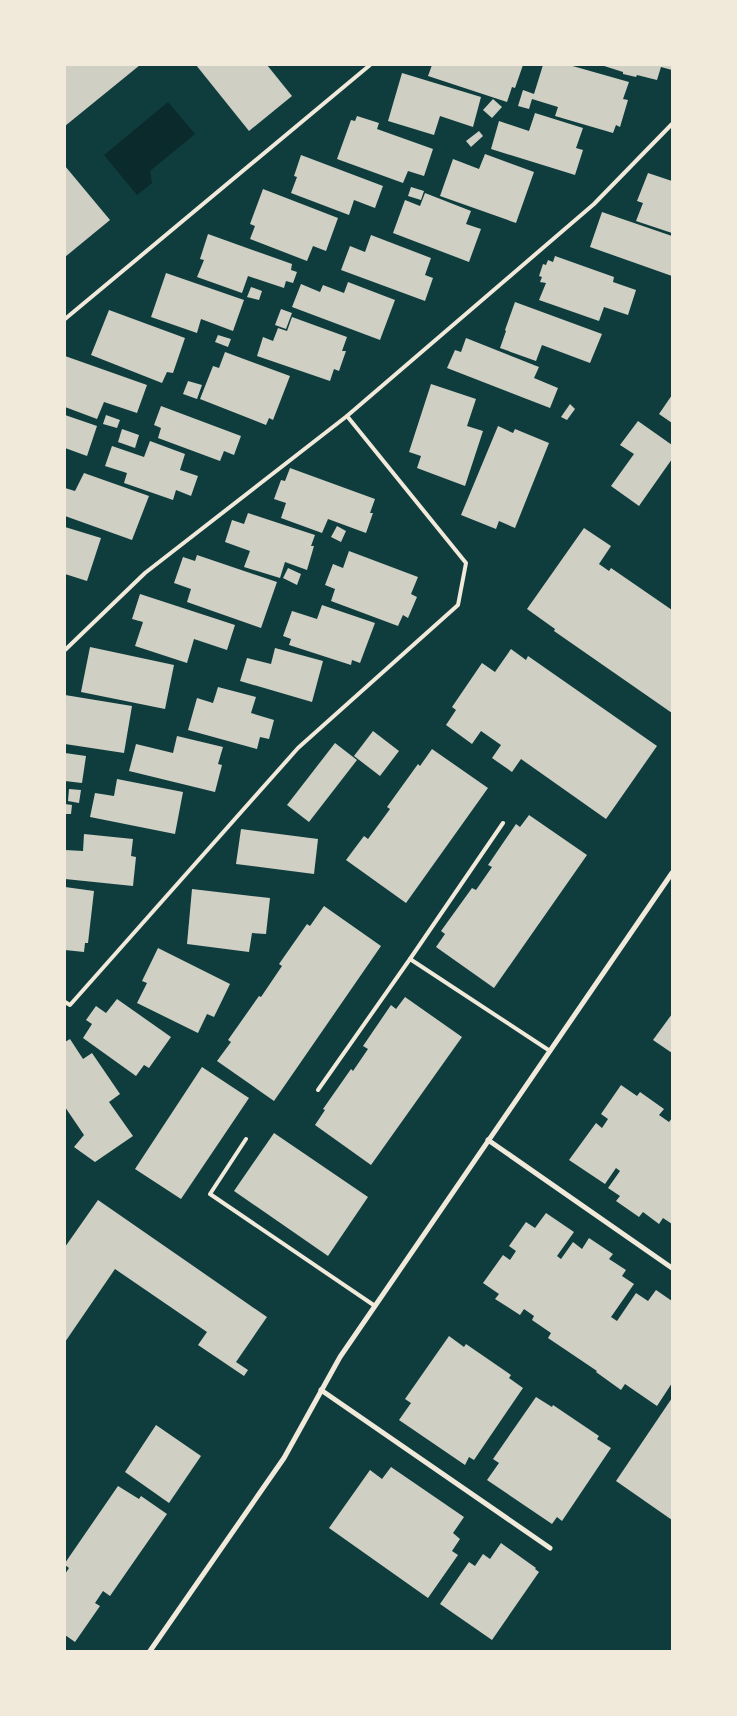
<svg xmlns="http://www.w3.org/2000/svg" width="737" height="1716" viewBox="0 0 737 1716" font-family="'Times New Roman',serif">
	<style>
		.water { fill: #0a2a2b }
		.building { fill: #cfcfc3 }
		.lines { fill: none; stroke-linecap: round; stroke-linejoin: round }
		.service { stroke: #f1e9da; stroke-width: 4 }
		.minor { stroke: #f1e9da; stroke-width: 5 }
	</style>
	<rect width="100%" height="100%" fill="#0f3d3e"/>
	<!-- water -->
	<polygon class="water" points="168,102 195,134 150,171 152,183 137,195 104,155"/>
	<!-- building -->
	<g class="building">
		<polygon points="65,65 140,65 65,126"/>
		<polygon points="196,65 267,65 292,96 249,131"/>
		<polygon points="432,65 523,65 515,88 512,87 507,102 428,76"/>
		<polygon points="543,65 569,65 629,82 623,99 628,100 620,127 616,125 613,133 555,116 558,107 532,99 529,109 518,106 523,90 534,94"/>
		<polygon points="601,65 672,65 672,70 661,67 657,80 637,75 636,77 623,74 623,72"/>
		<polygon points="402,73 481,97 473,127 440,116 434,135 388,121"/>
		<polygon points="493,99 502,107 492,118 483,110"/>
		<polygon points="535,113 583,128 576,148 583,150 575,175 491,149 499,121 529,131"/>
		<polygon points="357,116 379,123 377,129 433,149 424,176 408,171 403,183 337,159 351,120 355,121"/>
		<polygon points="479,131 483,136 471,147 466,141"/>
		<polygon points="485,154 534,172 516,223 440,196 453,159 479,169"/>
		<polygon points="301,155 383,186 375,208 354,200 349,215 291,193 297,177 294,176"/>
		<polygon points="65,166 110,220 65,257"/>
		<polygon points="648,173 672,181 672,233 636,221 643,203 637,201"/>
		<polygon points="411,187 424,191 421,200 408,196"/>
		<polygon points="263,189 338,218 326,251 313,246 307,261 250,239 255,226 250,224"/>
		<polygon points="425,193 471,211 466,224 481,229 469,262 393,233 405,200 420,206"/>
		<polygon points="602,212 672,236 672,276 590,247"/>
		<polygon points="208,234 292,264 291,270 297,272 293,283 286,281 284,288 248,276 242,293 197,277 204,260 200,259"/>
		<polygon points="371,235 431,258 425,275 433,278 425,301 341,270 350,246 365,252"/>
		<polygon points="555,256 614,277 613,282 636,290 628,315 604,307 599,321 539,300 546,283 540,282 542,277 539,276 543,264 546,265 548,260 553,262"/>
		<polygon points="166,273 244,300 233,331 201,319 197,333 151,317"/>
		<polygon points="348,282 395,300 380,340 292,307 301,284 320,292 323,285 344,293"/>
		<polygon points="251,287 262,291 259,300 247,297"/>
		<polygon points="515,302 602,334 590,363 542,345 536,361 500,348 506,331 505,330"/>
		<polygon points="281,309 292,313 286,329 275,325"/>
		<polygon points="109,310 185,338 173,373 167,372 162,383 91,355"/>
		<polygon points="292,317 347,337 342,351 346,351 339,371 334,369 330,381 257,356 263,337 273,341 278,328 287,331"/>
		<polygon points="218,335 231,339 228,347 215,342"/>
		<polygon points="466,338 539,367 534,378 558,388 550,408 447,368 455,350 461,352"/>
		<polygon points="225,352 290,376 273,420 269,418 266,425 200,399 213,366 219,368"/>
		<polygon points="65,356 147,385 137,413 104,402 97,419 65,407"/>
		<polygon points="188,381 202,385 197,399 183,394"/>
		<polygon points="431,384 476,399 467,426 483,431 465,486 417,468 421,456 409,452"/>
		<polygon points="672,395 672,423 659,414"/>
		<polygon points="570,404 575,409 567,420 561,417"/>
		<polygon points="161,406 241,436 234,455 224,451 220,461 158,438 161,428 154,425"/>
		<polygon points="65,415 97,426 87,456 65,448"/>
		<polygon points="106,415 120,420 117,428 103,424"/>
		<polygon points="638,421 672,445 672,459 639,506 611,486 634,454 620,445"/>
		<polygon points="498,426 513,433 515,429 549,443 515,528 499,521 496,529 461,515"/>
		<polygon points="122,429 139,435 135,448 118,442"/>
		<polygon points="150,441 185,454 180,470 198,476 191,496 176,490 173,500 124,483 127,473 105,466 112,446 144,457"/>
		<polygon points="290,468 375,499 370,513 373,513 366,533 328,519 322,533 281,518 286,503 274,499 281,480 285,481"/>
		<polygon points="84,473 149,496 132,540 65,516 65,488 75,491"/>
		<polygon points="248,513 315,535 311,546 314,546 307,570 285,562 280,578 244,567 250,551 225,542 232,520 244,524"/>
		<polygon points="337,526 346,531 341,542 331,537"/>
		<polygon points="65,527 101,538 87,581 65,574"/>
		<polygon points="584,528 611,546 599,564 609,571 611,568 672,610 672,713 554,631 555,629 527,609"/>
		<polygon points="349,551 418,577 411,594 417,597 408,618 403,615 398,626 331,601 335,589 325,585 333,564 343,568"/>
		<polygon points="197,555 277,582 261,628 187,602 191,589 174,583 183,557 195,561"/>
		<polygon points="288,568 301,574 297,585 283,578"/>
		<polygon points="140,594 235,625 227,650 194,639 187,663 135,646 143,622 132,619"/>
		<polygon points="322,605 375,623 360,663 352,660 351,665 289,645 291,639 283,636 292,611 317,619"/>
		<polygon points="90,647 174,665 165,709 81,692"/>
		<polygon points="275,648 323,661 312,702 240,681 247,658 271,664"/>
		<polygon points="511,649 526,660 528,656 657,746 606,819 521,759 512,772 492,758 501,745 481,731 472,744 446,725 456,710 452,707 482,663 495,672"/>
		<polygon points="218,687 256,697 251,713 274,720 269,739 260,737 257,749 188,730 197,698 213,703"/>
		<polygon points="65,695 132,706 124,753 65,744"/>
		<polygon points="373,731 399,751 380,776 354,756"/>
		<polygon points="177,736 223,747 218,764 222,765 215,792 129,771 136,744 173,753"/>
		<polygon points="335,743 357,760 309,822 287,805"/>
		<polygon points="432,749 488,788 406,903 346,860 364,836 368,839 390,809 387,807 418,764 420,766"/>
		<polygon points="65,753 86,756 82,783 65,781"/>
		<polygon points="117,779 183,792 175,834 90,817 95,793 114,796"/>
		<polygon points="69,789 81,790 79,803 68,801"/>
		<polygon points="65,804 72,805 71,814 65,814"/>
		<polygon points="529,815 587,855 494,988 436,947 445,934 441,931 472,888 476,890 492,867 488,865 516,824 520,827"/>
		<polygon points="241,829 318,839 314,874 236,864"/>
		<polygon points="84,834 133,839 131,856 136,857 133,886 65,879 65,850 83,851"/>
		<polygon points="65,887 94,891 88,943 85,943 84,952 65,950"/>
		<polygon points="192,889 270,898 266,934 252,933 249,952 187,944"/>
		<polygon points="324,906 381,946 274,1101 217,1061 231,1042 228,1040 259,996 261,997 282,966 279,964 307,924 310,926"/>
		<polygon points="158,948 230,984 214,1017 207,1014 198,1033 137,1003 147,983 142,981"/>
		<polygon points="405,997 462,1037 371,1165 315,1125 325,1110 323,1109 351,1069 353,1071 368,1049 363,1046 391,1005 396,1009"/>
		<polygon points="117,999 171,1037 149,1068 144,1065 136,1076 83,1038 92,1024 86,1020 96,1006 106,1013"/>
		<polygon points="672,1014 672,1053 653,1040"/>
		<polygon points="70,1039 83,1059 92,1053 120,1094 109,1102 133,1136 95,1162 74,1147 84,1135 65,1107 65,1042"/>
		<polygon points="202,1067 249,1098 181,1199 135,1169"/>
		<polygon points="621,1085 637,1096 640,1092 664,1109 659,1115 669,1122 672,1118 672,1224 663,1218 659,1224 643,1212 639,1217 616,1201 620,1196 608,1188 620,1171 616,1168 605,1184 569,1160 596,1123 602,1128 608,1119 601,1114"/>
		<polygon points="274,1133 368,1197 328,1256 234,1191"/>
		<polygon points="98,1200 267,1317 236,1362 248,1370 244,1376 198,1345 207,1332 115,1269 65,1342 65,1247"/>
		<polygon points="546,1213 574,1232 557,1256 561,1259 573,1242 582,1249 589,1238 613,1254 609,1259 626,1270 622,1276 634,1284 611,1317 617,1321 636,1293 648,1301 656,1290 672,1301 672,1383 657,1406 625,1384 621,1390 596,1372 597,1371 548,1338 551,1333 532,1320 534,1316 524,1309 520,1315 495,1299 499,1294 483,1283 503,1255 510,1260 516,1251 509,1246 526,1222 535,1228"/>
		<polygon points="449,1336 464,1347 466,1344 511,1375 509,1378 523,1388 474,1460 469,1457 465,1465 399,1420 411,1403 405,1399"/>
		<polygon points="536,1397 552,1407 553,1405 599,1436 597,1439 611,1448 562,1521 557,1517 552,1524 487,1480 499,1463 493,1459"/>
		<polygon points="672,1398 672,1520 616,1481"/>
		<polygon points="156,1425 201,1456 169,1503 125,1472"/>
		<polygon points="391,1467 464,1517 453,1533 460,1539 452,1551 458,1555 428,1598 329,1528 370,1470 382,1479"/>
		<polygon points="118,1486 139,1499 141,1496 167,1514 110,1596 103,1591 95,1603 100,1606 75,1642 65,1635 65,1574 69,1568 65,1565 65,1563"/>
		<polygon points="501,1543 536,1568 535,1569 539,1572 492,1640 440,1604 469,1562 475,1566 483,1554 490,1559"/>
	</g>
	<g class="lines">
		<!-- service -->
		<g class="service">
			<polyline points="65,319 370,65"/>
			<polyline points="65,650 145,573 347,416 594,204 672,124"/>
			<polyline points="503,823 410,959 550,1051"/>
			<polyline points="65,1002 70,1005 298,748 458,605 466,563 347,416"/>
			<polyline points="318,1090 410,959"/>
			<polyline points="246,1139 210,1194 375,1306"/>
		</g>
		<!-- minor -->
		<g class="minor">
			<polyline points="488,1140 672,1268"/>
			<polyline points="321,1390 550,1548"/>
			<polyline points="150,1651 284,1458 340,1357 672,873"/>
		</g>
	</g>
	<!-- border -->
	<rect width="737" height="1716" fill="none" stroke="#f1e9da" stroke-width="132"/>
</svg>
